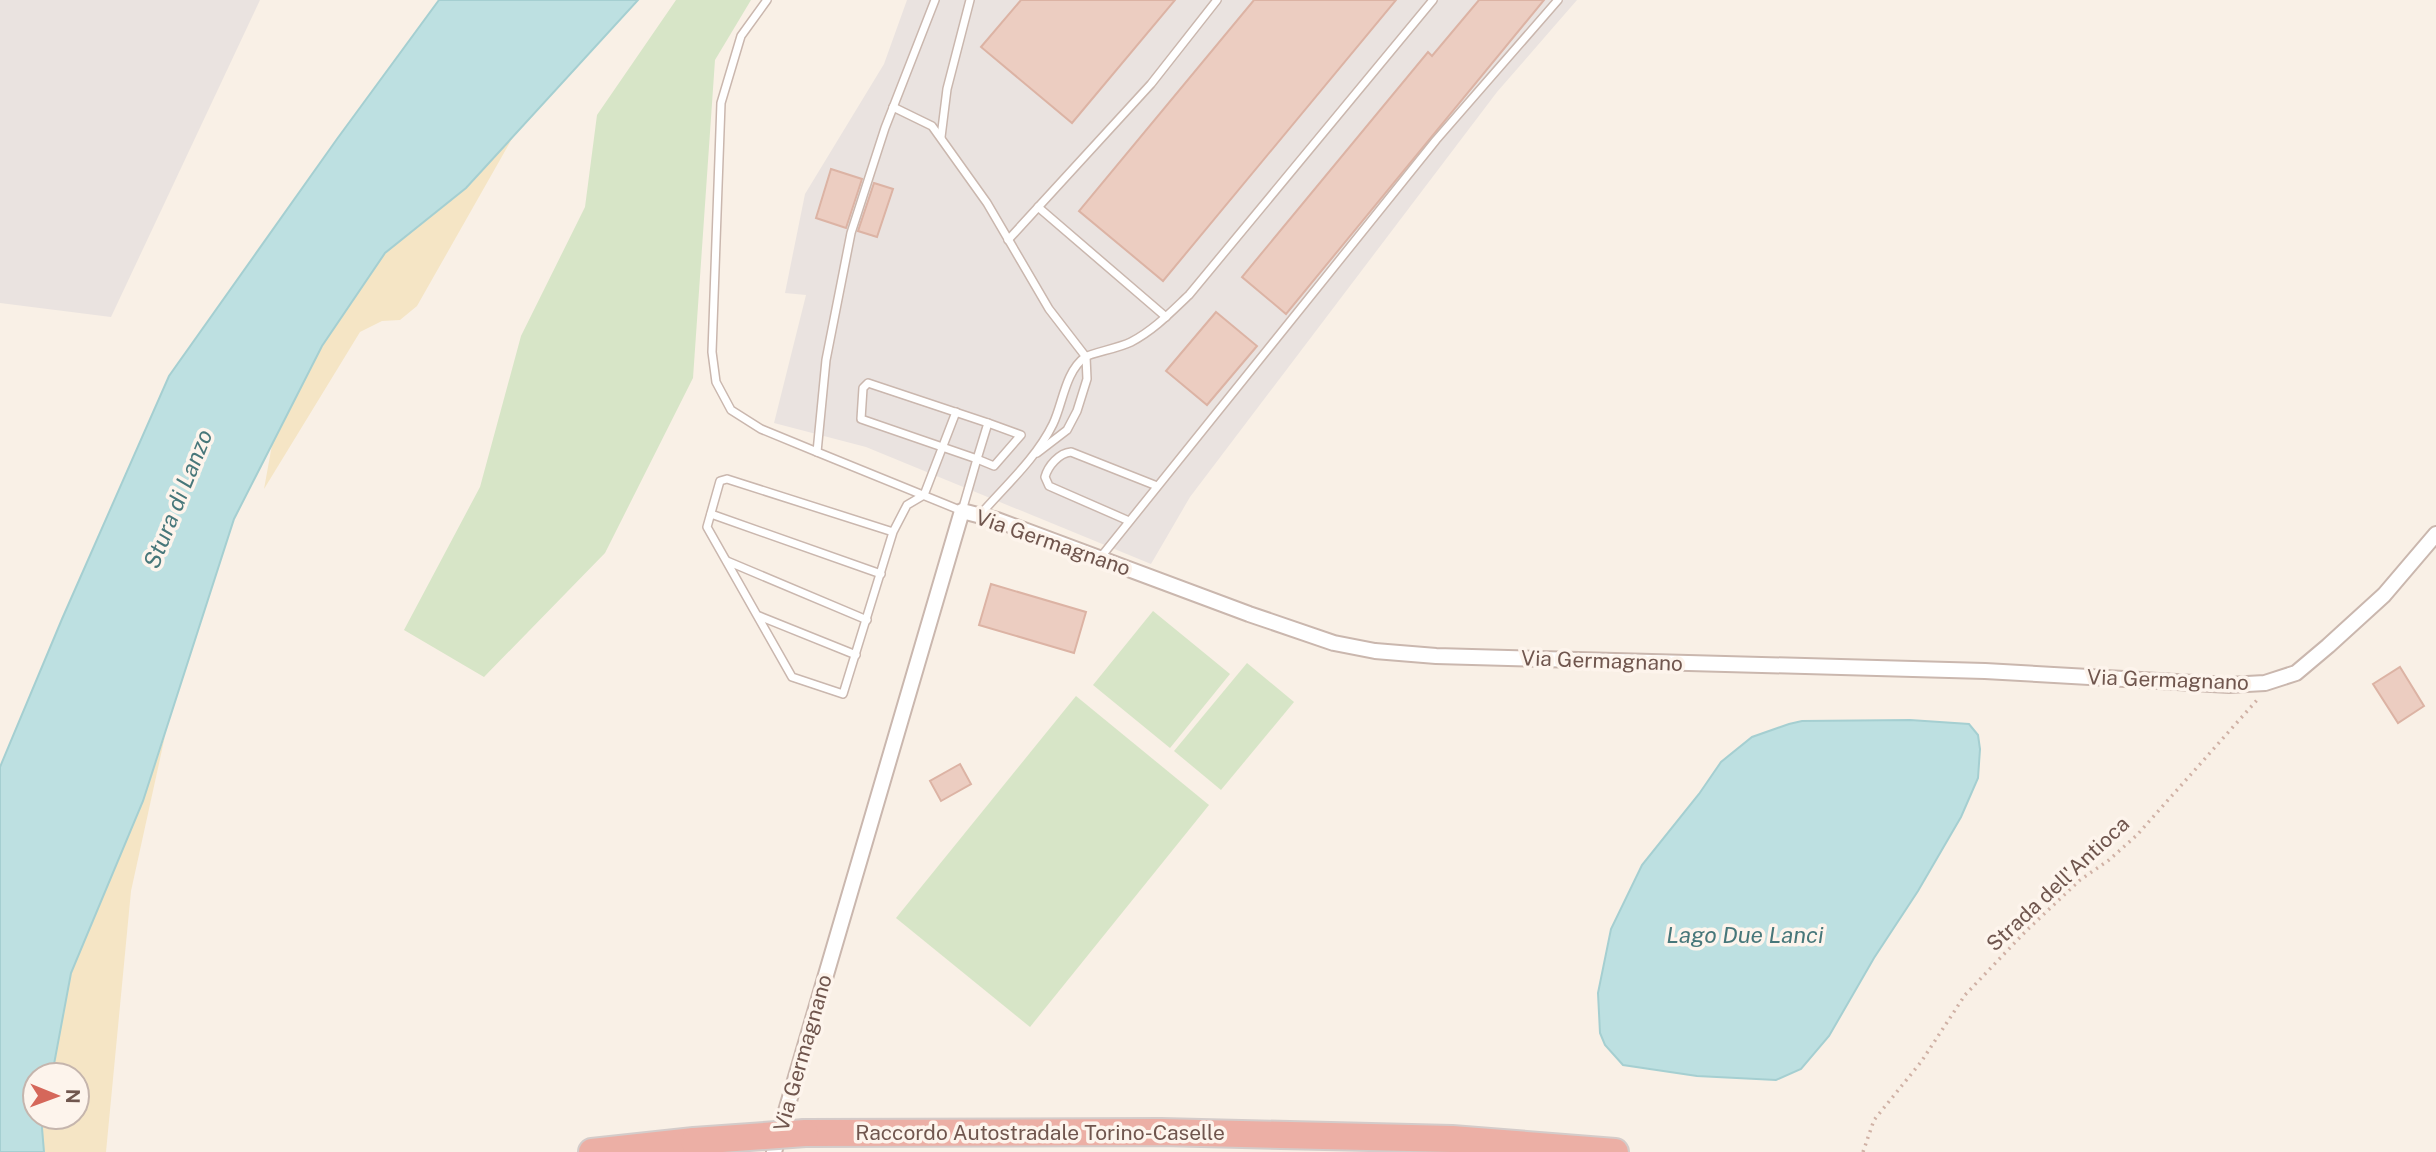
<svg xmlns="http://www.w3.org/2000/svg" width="2436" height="1152" viewBox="0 0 2436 1152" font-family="'Public Sans',sans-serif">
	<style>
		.industrial { fill: #eae3e0 }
		.green { fill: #d7e5c7 }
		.sand { fill: #f5e5c5 }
		.water { fill: #bde0e1; stroke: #a5cfd1; stroke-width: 2 }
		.building { fill: #eccdc1; stroke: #dcb3a4; stroke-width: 2 }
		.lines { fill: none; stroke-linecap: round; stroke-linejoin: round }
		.lane-casing { stroke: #cab7ae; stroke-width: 10 }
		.street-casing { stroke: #cab7ae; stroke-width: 18 }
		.highway-casing { stroke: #d4ccca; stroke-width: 30 }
		.path { stroke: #d0b1a5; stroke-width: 3.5; stroke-dasharray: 2 5; stroke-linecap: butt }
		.lane { stroke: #fff; stroke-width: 7 }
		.street { stroke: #fff; stroke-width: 14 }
		.highway { stroke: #ecafa5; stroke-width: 26 }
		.highway-bridge-casing { stroke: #d4ccca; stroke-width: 30; stroke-linecap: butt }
		.highway-bridge { stroke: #ecafa5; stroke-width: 26 }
		.labels { text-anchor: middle; stroke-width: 7; stroke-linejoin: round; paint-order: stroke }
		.street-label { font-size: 21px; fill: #70564e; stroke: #fdf4ec }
		.water-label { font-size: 23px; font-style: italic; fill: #47777a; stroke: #fdf4ec }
	</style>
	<rect width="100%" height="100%" fill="#f9f0e6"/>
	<!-- industrial -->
	<g class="industrial">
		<polygon points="0,0 260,0 111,317 0,303"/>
		<polygon points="907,0 1577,0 1497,92 1190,497 1151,564 866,447 774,423 806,295 785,293 805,194 884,64"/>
	</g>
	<!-- green -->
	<g class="green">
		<polygon points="676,0 751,0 715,60 693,378 605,553 484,677 404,630 480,487 521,336 585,207 597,115"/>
		<polygon points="1153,611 1230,674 1170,748 1093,685"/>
		<polygon points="1247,663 1294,702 1221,790 1174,751"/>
		<polygon points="1076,696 1209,805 1030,1027 896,918"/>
	</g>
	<!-- sand -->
	<g class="sand">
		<polygon points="513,137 417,306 400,320 382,321 360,332 264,489 272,445 322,346 385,253 466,188"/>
		<polygon points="165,736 131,891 106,1152 44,1152 42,1128 44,1117 77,1117 77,1075 52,1075 71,973 143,801"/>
	</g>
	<!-- water -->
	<g class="water">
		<polygon points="439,0 638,0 466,188 385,253 322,346 234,519 143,801 71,973 52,1075 35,1075 35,1117 44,1117 42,1128 44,1152 0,1152 0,767 62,619 169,376 337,139"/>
		<polygon points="1910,720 1969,724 1978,735 1980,749 1978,778 1961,817 1918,891 1874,958 1829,1036 1801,1069 1776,1080 1697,1076 1623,1065 1605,1045 1600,1033 1598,993 1611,929 1642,865 1699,794 1721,762 1752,737 1789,724 1802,721"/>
	</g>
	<!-- building -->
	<g class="building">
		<polygon points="1021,0 1175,0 1072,123 981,47"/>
		<polygon points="1254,0 1396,0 1163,281 1079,211"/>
		<polygon points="1479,0 1544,0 1286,314 1242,277 1428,52 1432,56"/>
		<polygon points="831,169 862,179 846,228 816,218"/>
		<polygon points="874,183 893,189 877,237 858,231"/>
		<polygon points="1216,312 1257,346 1207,405 1166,371"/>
		<polygon points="991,584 1086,612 1074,653 979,625"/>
		<polygon points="2400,667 2424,706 2398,723 2373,684"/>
		<polygon points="960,764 971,784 941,801 930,781"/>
	</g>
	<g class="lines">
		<defs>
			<g id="lane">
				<polyline points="767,0 741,36 721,103 712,352 716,382 731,410 761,429 817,452"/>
				<polyline points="935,0 885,128 851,233 826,360 817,452 962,511 977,459 994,466 1021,435 988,423"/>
				<polyline points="893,107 932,126 987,203 1049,309 1086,357 1087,379 1077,411 1067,430 1037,453"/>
				<polyline points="941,137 947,89 970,0"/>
				<polyline points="1038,207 1166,317"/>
				<polyline points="1008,240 1151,84 1217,0"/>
				<polygon points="868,383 988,423 977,459 861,419 863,388"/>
				<polyline points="711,514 881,574"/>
				<path d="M979 516C1004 487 1036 459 1053 424 1063 403 1065 372 1085 357 1092 353 1119 348 1131 342 1154 330 1171 312 1189 295L1433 0"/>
				<path d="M1129 521 1049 486 1045 477C1048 466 1059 453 1071 452L1157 486"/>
				<polyline points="893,532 727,479 720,481 707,527 792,677 843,694 893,532 907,505 924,495 956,412"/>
				<polyline points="1100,558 1436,140 1558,0"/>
				<polyline points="727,561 867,620"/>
				<polyline points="759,616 856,655"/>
			</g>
			<polyline id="street" points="774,1152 962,511 997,520 1249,614 1334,643 1375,651 1436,656 1985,671 2229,685 2265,683 2296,673 2328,646 2384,595 2436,534"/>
			<g id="highway">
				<polyline points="805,1133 1161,1132 1452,1139 1615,1152"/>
				<polyline points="592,1152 694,1141"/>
			</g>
		</defs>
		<!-- lane casing -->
		<use href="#lane" class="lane-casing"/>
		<!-- street casing -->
		<use href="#street" class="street-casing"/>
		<!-- highway casing -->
		<use href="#highway" class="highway-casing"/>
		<!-- path -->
		<polyline class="path" points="1863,1152 1874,1120 1921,1062 1965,995 2026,931 2080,880 2109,860 2137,835 2257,700"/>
		<!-- lane -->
		<use href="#lane" class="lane"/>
		<!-- street -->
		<use href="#street" class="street"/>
		<!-- highway -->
		<use href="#highway" class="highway"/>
		<defs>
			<polyline id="highway-bridge" points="694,1141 805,1133"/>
		</defs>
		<!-- highway-bridge casing -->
		<use href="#highway-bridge" class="highway-bridge-casing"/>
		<!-- highway-bridge -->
		<use href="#highway-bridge" class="highway-bridge"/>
	</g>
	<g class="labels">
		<!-- street labels -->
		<g class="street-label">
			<text transform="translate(1053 543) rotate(19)" y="7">Via Germagnano</text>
			<text transform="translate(1602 661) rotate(2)" y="7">Via Germagnano</text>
			<text transform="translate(2168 680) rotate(2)" y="7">Via Germagnano</text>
			<text transform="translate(2058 884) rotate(-43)" y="7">Strada dell'Antioca</text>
			<text transform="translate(803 1053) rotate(-74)" y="7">Via Germagnano</text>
			<text x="1040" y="1140">Raccordo Autostradale Torino-Caselle</text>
		</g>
		<!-- water labels -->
		<g class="water-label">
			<text transform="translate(178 499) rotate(-68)" y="8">Stura di Lanzo</text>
			<text x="1745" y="943">Lago Due Lanci</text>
		</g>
	</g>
	<!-- north arrow -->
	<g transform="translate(56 1096) rotate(91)"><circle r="33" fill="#fdf4ec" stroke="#c5b5ad" stroke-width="2"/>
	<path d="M0-5L12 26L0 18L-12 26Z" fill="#d5675a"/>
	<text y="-10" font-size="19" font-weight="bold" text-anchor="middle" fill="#70564e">N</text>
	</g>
</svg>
